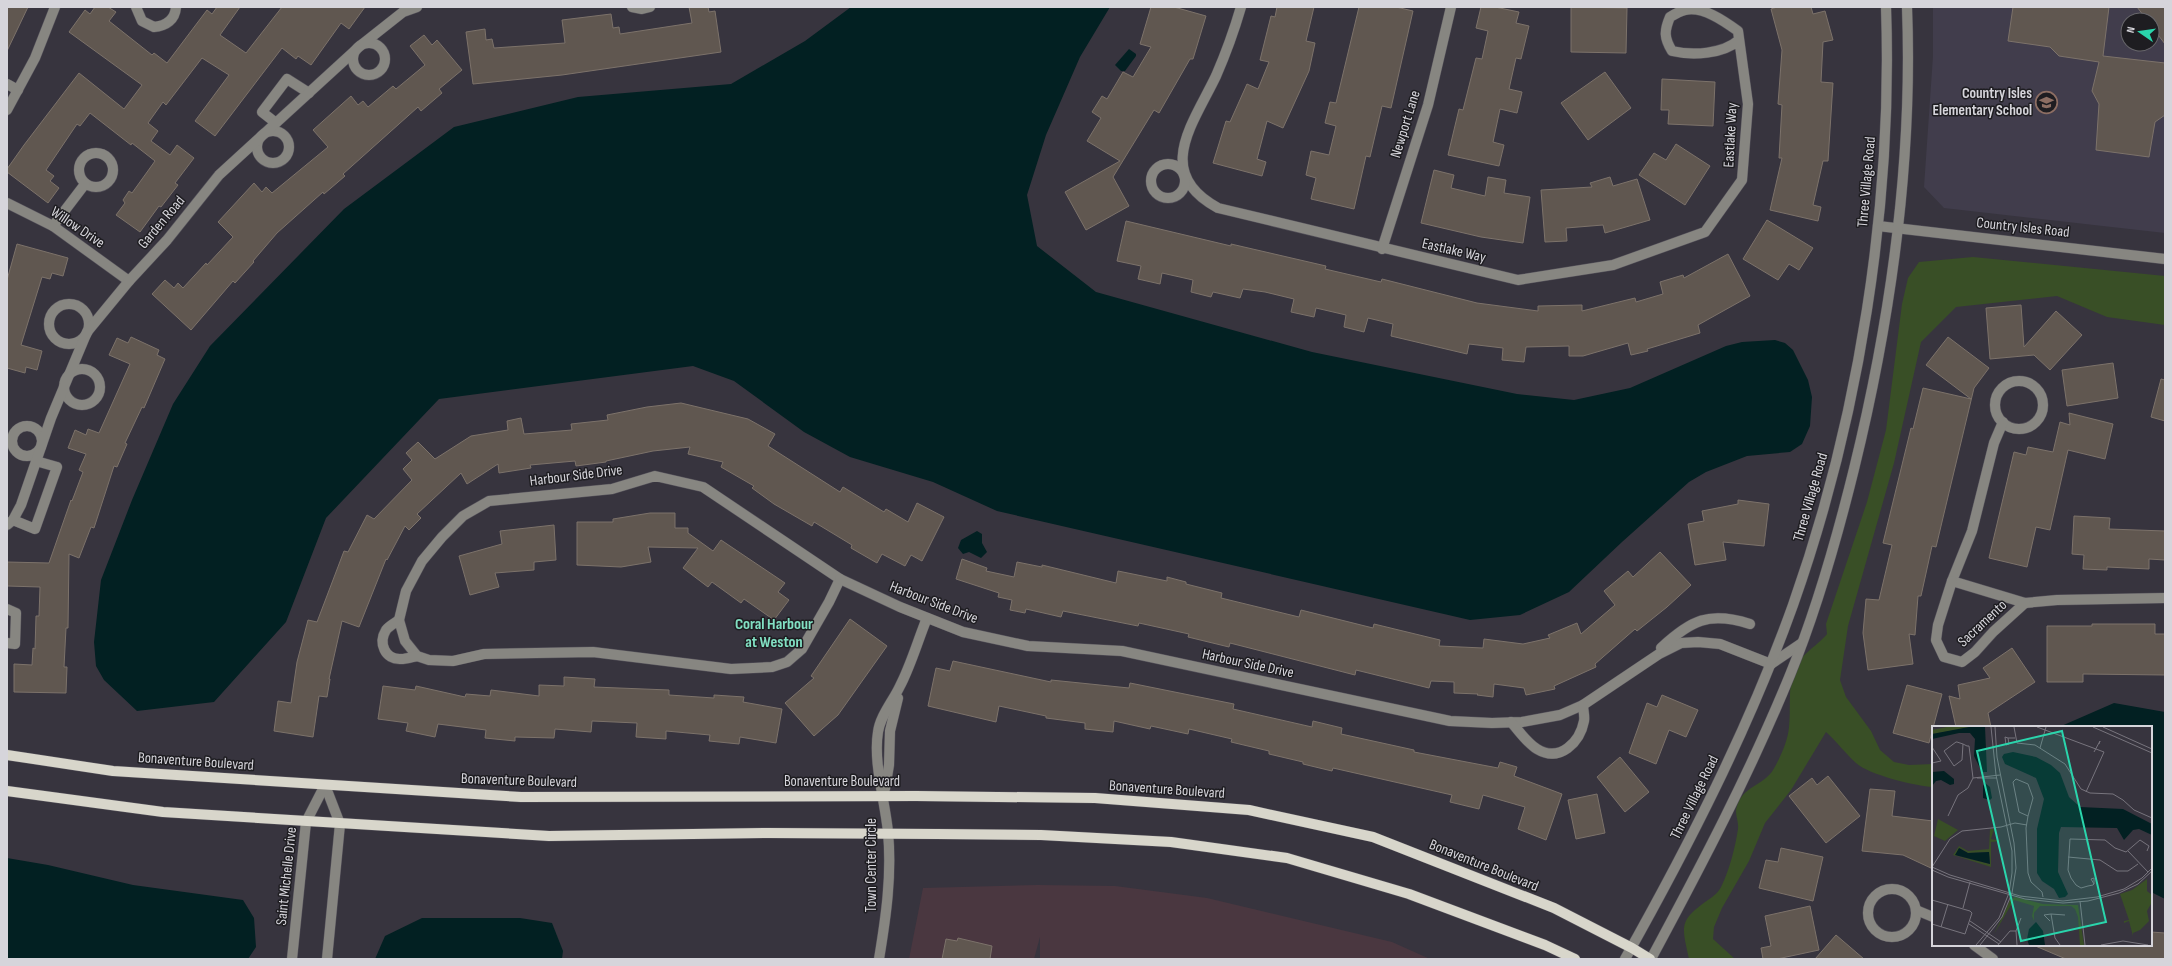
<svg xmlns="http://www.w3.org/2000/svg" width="2172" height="966" viewBox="0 0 2172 966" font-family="'Sofia Sans Condensed',sans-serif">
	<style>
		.commercial { fill: #4a3740 }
		.built { fill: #413d4c; fill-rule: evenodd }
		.green { fill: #394f26 }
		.water { fill: #022022 }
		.building { fill: #605750; stroke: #7c726a }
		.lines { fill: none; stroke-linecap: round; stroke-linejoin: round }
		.minor-casing { stroke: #54515a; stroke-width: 11 }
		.major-casing { stroke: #54515a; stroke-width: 11 }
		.minor { stroke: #878681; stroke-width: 10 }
		.major { stroke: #d8d6cb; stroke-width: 10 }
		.labels { text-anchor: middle; stroke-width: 3; stroke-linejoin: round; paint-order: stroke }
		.poi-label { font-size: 15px; font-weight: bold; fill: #d6d5db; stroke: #1e1d21; text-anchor: end }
		.street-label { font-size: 15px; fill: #d6d5db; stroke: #1e1d21 }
		.neighbourhood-label { font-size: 16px; font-weight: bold; fill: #82e0c3; stroke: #1e1d21 }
		.inset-road { fill: none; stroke: #77747d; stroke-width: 1 }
		.view { fill: #2ad5ac; fill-opacity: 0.15; stroke: #2ad5ac; stroke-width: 2 }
		.inset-edge { fill: none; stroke: #d6d5db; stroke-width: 2 }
	</style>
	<rect width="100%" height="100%" fill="#37343e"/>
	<!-- commercial -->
	<polygon class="commercial" points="1037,885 1115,886 1207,898 1392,942 1430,959 1040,959 1040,937 1034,959 909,959 923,888"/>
	<!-- built -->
	<path class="built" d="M1933 7H2165V233L1944 208 1924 187 1933 56ZM2128 20H2152V44H2128Z"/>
	<!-- green -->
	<path class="green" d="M1973 257 2165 276V325L2107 317 2057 296 1956 307 1921 342 1894 463 1848 626 1840 680 1846 697 1871 731 1880 750 1894 762 1909 765 1933 764V787C1916 786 1869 775 1856 763 1846 754 1837 742 1826 732L1791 790 1765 823 1749 861 1722 908 1714 927 1713 939 1735 959H1689C1682 926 1678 921 1708 900 1714 896 1719 892 1722 885 1730 868 1735 848 1738 829 1739 821 1734 814 1737 806 1742 787 1764 785 1773 770 1780 758 1788 741 1789 727 1791 710 1788 689 1793 673 1798 656 1816 647 1827 634L1826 624 1867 502 1886 430 1902 304 1908 278 1919 262Z"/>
	<!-- water -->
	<g class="water">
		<polygon points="851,7 1110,7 1080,57 1046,135 1027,195 1037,246 1096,292 1312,352 1517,394 1574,400 1630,388 1726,346 1742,342 1775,340 1785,343 1793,350 1808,380 1812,397 1810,426 1802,444 1790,452 1747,456 1706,472 1689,482 1622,542 1569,592 1520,615 1470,620 997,511 933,482 850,457 804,432 734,381 693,366 439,399 326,518 286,622 214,702 137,711 104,680 96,666 94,642 101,580 132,500 173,404 210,346 344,209 454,127 578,97 731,84 805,41"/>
		<polygon points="1129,49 1136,54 1136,56 1125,71 1121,71 1115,65"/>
		<polygon points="977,531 982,534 982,543 987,552 981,558 969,552 963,554 958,548 961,540"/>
		<polygon points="2114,703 2165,712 2165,899 2151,892 2151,727 2059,727"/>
		<polygon points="7,858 48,865 133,885 243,900 254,918 256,947 248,959 7,959"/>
		<polygon points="422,918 520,918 552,923 563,951 562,959 375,959 385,936"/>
	</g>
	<!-- building -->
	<g class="building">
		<polygon points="7,7 28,7 7,51"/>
		<polygon points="95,7 108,7 116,12 109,21 152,55 154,53 167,63 207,10 212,14 217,7 240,7 220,35 246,53 282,7 365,7 349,29 341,23 311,65 298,56 296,59 282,48 215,136 195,121 229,75 202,58 166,105 163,102 148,123 158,131 151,141 170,155 177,145 194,158 175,183 178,185 161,207 159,206 140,232 116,215 125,203 123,200 129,191 132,193 155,161 132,143 131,145 90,113 80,126 77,124 46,170 54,176 50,181 59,188 48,203 7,172 7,169 24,145 79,73 124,109 142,85 69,32 85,10 90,14"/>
		<polygon points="689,7 708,7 709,12 715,11 721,52 562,75 473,84 466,32 485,29 486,40 492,39 494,48 565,43 562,20 611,14 613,28 619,27 620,34 692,23"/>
		<polygon points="1151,7 1174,7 1206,16 1193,59 1190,59 1159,113 1154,110 1113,177 1129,206 1086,230 1065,192 1120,161 1087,141 1101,118 1092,112 1102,96 1107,99 1123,72 1133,77 1151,47 1140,44"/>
		<polygon points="1277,7 1314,7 1306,41 1315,43 1309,71 1283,128 1267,121 1257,159 1266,162 1262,176 1213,163 1226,121 1230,122 1247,84 1258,89 1269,62 1260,60 1271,16 1275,17"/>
		<polygon points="1359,7 1396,7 1413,11 1391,108 1382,106 1370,157 1366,156 1354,209 1311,199 1316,178 1306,175 1311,151 1329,155 1336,126 1325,123 1330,102 1336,103"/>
		<polygon points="1481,7 1495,7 1519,12 1516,23 1529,26 1521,59 1516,58 1509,89 1522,92 1517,113 1500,109 1493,142 1504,145 1499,166 1448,155 1459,109 1463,110 1476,58 1482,59 1488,31 1476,28"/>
		<polygon points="1571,7 1627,8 1626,53 1571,52"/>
		<polygon points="1777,7 1811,7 1813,14 1825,11 1833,40 1823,42 1821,82 1833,83 1828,161 1823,161 1813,205 1821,207 1818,221 1770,210 1782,158 1779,158 1782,105 1778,104 1782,50 1771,9"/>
		<polygon points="2013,7 2109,7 2103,56 2165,63 2165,115 2155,122 2149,157 2096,150 2099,104 2092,91 2099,62 2059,56 2050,47 2008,41"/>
		<polygon points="2137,7 2165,7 2165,44 2152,27 2152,20 2147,20"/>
		<polygon points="424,35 432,45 437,40 462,70 439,89 442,93 421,111 418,107 343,174 345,176 324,194 323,192 277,233 253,261 254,262 235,283 233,281 191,330 152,294 165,280 174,288 178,283 183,288 206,263 207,265 233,237 218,222 254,183 262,192 266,187 272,193 328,147 313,130 351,96 358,105 363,101 368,107 393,86 396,89 425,65 410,46"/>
		<polygon points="1605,72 1631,108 1588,140 1561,103"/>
		<polygon points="1662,79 1715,82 1713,126 1668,124 1669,110 1661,110"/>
		<polygon points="1676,144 1710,166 1685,205 1639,175 1654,153 1666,160"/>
		<polygon points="1434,170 1454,175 1451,188 1485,196 1488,177 1506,180 1504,193 1530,197 1523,243 1481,237 1421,223"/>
		<polygon points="1610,177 1613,186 1637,179 1650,220 1605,233 1603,225 1566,228 1567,241 1545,242 1541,190 1592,187 1590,183"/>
		<polygon points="1767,220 1813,248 1799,270 1789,264 1778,280 1743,259"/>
		<polygon points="1126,221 1231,246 1231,244 1326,266 1325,269 1381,282 1382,279 1477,303 1538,311 1538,306 1582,305 1582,311 1635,298 1636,302 1663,294 1660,282 1683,275 1684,278 1728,254 1750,296 1698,325 1700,333 1647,349 1648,351 1631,355 1628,343 1583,356 1569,356 1569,346 1526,347 1524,362 1502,360 1503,348 1469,344 1467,354 1391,336 1393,324 1368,318 1364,332 1344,327 1346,315 1316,308 1314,317 1291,312 1294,299 1265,292 1243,289 1240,298 1213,292 1211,297 1191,292 1193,280 1162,273 1160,284 1138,279 1141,266 1117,261"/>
		<polygon points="17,244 68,258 63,276 52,273 50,279 42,277 21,345 42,351 37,370 26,367 25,373 7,368 7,280"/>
		<polygon points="2021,305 2024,347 2056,311 2082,335 2050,370 2034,355 1990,359 1986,308"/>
		<polygon points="131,337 159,350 157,355 165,359 144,408 142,407 125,443 127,444 117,467 114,466 94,528 91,527 79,558 69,554 68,628 66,628 64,667 67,667 66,693 14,692 14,664 32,665 33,648 35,649 36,616 39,616 40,587 7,586 7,562 49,563 71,500 72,501 83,472 79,470 86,454 68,448 75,430 86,435 88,429 99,433 130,364 109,355 117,338 128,343"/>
		<polygon points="1948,337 1989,368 1974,388 1936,547 1932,546 1921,596 1918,596 1915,635 1909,634 1913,664 1868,670 1863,633 1866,599 1879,600 1892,545 1883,543 1911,428 1913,429 1923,388 1971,399 1926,365"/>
		<polygon points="2113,363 2118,398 2067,406 2062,370"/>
		<polygon points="2161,379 2165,380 2165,421 2151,417"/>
		<polygon points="681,403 748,419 775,434 768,446 840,492 843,487 884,512 886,509 908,522 917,503 944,517 922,561 911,555 905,566 882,554 877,563 851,548 852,545 814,522 812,526 774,504 752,488 754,486 721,467 723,462 688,454 690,447 653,451 606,461 606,462 576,466 575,461 530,465 531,468 499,473 498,464 467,484 461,473 417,514 421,518 409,530 405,526 387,560 386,559 359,627 342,621 329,679 330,679 327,697 319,696 313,737 274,731 278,701 291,703 297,662 308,620 317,622 344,551 348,552 367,515 374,519 412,480 403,469 412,460 406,453 418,442 435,459 471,436 508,430 507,421 521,418 524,434 572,430 571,424 608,420 607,415 647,407"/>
		<polygon points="2069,413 2113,424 2105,459 2068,450 2050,530 2036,527 2027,567 1989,558 2014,452 2026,455 2028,447 2053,452 2060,422 2070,425"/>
		<polygon points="1738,500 1769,504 1764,546 1723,542 1726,560 1695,565 1688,524 1704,521 1702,511 1738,504"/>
		<polygon points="650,513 675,513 675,528 688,528 688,533 713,551 721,540 785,583 778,592 789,600 774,620 744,599 741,603 712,582 708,587 683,568 698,548 648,547 651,562 621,567 577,565 577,522 613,522 613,519"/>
		<polygon points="2074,516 2110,518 2109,529 2165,531 2165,560 2149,559 2149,569 2107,567 2107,570 2083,569 2084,555 2072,554"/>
		<polygon points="554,525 556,560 534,562 534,570 495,573 499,587 470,595 459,556 502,544 500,531"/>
		<polygon points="1660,552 1691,585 1667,607 1637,631 1635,629 1595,664 1596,667 1554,686 1555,689 1526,695 1524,688 1494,684 1493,697 1477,695 1478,694 1454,693 1454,682 1431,681 1429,688 1356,670 1355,675 1230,643 1229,647 1188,637 1189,634 1139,623 1138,626 1063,611 1061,617 1026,609 1025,613 1010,610 1012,600 998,597 999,593 956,579 962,559 987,568 986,571 1014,577 1017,562 1042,567 1042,565 1116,583 1118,571 1167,581 1167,577 1186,582 1186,584 1222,593 1221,598 1299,617 1301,610 1373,628 1374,624 1440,640 1439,646 1483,648 1484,639 1523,644 1550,638 1548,635 1577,623 1581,634 1615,605 1604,591 1628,571 1633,577"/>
		<polygon points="850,619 887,646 838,715 814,736 785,703 814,678 811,676"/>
		<polygon points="2092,624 2155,624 2155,634 2165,634 2165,675 2083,674 2083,682 2047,682 2047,626 2092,626"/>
		<polygon points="2012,648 2035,682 1988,713 1991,727 1956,727 1949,696 1960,699 1958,685 1990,678 1983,668"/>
		<polygon points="953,661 1051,682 1051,680 1129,688 1130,683 1234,704 1233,709 1312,727 1313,721 1342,728 1341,734 1414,750 1414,752 1498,768 1500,762 1517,767 1514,776 1562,794 1546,840 1518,829 1525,807 1483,795 1479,809 1450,802 1452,795 1333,768 1332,771 1303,764 1303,762 1269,754 1269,751 1231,742 1232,739 1189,729 1188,734 1151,726 1150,729 1114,721 1113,732 1085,729 1085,723 1046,718 1046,716 999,706 996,722 928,706 936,668 950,671"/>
		<polygon points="564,677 595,679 594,687 669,690 669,695 714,698 714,695 744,697 743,702 782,709 776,743 740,737 739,744 709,741 710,735 666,731 666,739 636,737 637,723 592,721 591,732 555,729 554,738 515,737 515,741 485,738 486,730 438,724 435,737 406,731 408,723 378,719 383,686 415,690 416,686 465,697 466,694 490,696 491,690 539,696 539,685 564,686"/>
		<polygon points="1907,685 1942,694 1929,743 1893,733"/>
		<polygon points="1662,695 1698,710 1686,737 1669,730 1656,764 1629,753 1647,703 1657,707"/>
		<polygon points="1620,757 1649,792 1625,812 1597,777"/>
		<polygon points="1828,776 1860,816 1826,843 1789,796 1812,778 1817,785"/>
		<polygon points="1870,789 1895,791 1892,816 1933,821 1933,869 1903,855 1862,851"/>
		<polygon points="1597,794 1605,833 1576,839 1568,800"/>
		<polygon points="1781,848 1823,857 1813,901 1759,888 1766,860 1778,862"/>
		<polygon points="1810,906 1819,950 1777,959 1763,959 1761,948 1771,946 1765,916"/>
		<polygon points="2151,932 2165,933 2165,959 2066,959 2033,945 2151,945"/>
		<polygon points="1836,935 1864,959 1815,959"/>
		<polygon points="958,938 992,946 990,959 942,959 946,939 957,941"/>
	</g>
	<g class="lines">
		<defs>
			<g id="minor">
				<path d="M136 7 142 21 154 27C166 26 175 20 176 7"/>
				<polyline points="632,7 642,9 650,7"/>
				<path d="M1241 7C1234 31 1226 53 1216 76 1193 124 1153 173 1218 208L1518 280 1613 265 1705 232 1742 180 1748 104 1738 31C1724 21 1703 6 1685 10 1680 11 1675 14 1670 17 1664 31 1664 38 1672 51 1693 56 1723 54 1739 40"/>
				<circle cx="369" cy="59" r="16"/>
				<polyline points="7,84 18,90"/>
				<polyline points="7,110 35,58 55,7"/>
				<polyline points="276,123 262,112 287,79 309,93"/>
				<circle cx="273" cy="147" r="16"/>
				<circle cx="96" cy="170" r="17"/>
				<circle cx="1168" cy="181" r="17"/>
				<polyline points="7,203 53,226 129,281"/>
				<polyline points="53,226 85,184"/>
				<polyline points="1878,226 2165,259"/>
				<polyline points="1382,249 1428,105 1451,7"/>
				<circle cx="69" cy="324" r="20"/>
				<circle cx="82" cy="387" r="18"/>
				<circle cx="2019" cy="405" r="24"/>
				<polyline points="2003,422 1994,443 1972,531 1952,581 2025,603 2057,600 2165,598"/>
				<circle cx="27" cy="441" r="15"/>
				<polygon points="655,476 703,487 840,579 829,602 802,649 787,662 772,667 731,669 593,652 484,654 453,661 429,660 417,656 405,641 399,620 406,591 422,561 442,537 463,516 489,501 612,489"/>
				<polyline points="13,520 35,529 57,467 36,461"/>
				<polyline points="7,525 13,520 21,505 51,418 87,332 129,281 167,240 219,175 360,46 403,12 417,7"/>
				<polyline points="840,579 900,607 963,632 1028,646 1122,651 1450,721 1492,723 1522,722 1560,715 1583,705 1659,654 1681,643 1698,642 1720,644 1771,664"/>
				<polyline points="1952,581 1938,625 1936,640 1944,657 1962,662 1975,652 1993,632 2025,603"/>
				<polyline points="7,609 16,613 15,644 7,643"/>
				<path d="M399 620C395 623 389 626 386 630 378 643 385 660 401 659 406 659 412 657 417 656"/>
				<path d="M1661 648C1691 620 1709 611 1750 624"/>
				<polyline points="1771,664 1802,643"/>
				<path d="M1511 722C1519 731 1527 743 1537 749 1560 763 1580 742 1584 721 1585 716 1583 710 1583 705"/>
				<polyline points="325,785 340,824 327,959"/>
				<polyline points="885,789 889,765 890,731 898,698"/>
				<circle cx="1892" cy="913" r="24"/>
				<polyline points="1916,910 1933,917"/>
				<polyline points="1974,945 1993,959"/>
				<polyline points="292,959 306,822 325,785"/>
				<path d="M879 959C886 917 892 875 888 832 885 801 873 762 878 732 880 716 893 701 900 686 911 665 918 640 927 618"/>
				<path d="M1625 959C1689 845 1749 728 1793 605 1859 418 1893 205 1886 7"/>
				<path d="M1651 959C1701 866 1750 773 1790 675 1817 609 1837 538 1854 469 1891 318 1913 163 1907 7"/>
			</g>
			<g id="major">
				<polyline points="7,755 113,771 521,797 916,796 1095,798 1249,810 1373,837 1554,908 1632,948 1650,959"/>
				<polyline points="7,791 163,812 549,836 770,833 936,834 1041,835 1171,842 1287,858 1409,894 1545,945 1575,959"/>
			</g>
		</defs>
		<!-- minor casing -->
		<use href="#minor" class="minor-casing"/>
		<!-- major casing -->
		<use href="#major" class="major-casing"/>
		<!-- minor -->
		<use href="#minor" class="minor"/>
		<!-- major -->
		<use href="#major" class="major"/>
	</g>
	<!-- icons -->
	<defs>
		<symbol id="school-ring" viewBox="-11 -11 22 22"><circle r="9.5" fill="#1e1d21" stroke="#8d6e63" stroke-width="1.5"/><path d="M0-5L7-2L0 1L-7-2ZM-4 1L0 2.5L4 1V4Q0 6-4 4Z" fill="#8d6e63"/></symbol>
	</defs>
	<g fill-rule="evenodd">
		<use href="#school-ring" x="2034" y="90" width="25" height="25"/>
	</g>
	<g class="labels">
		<!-- poi labels -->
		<g class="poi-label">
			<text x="2032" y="98">Country Isles<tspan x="2032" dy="17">Elementary School</tspan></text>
		</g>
		<!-- street labels -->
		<g class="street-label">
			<text transform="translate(1405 124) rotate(-73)" y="5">Newport Lane</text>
			<text transform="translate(1730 135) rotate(-87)" y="5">Eastlake Way</text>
			<text transform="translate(1866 182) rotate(-85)" y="5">Three Village Road</text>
			<text transform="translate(161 222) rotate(-50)" y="5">Garden Road</text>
			<text transform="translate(78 227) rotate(34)" y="5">Willow Drive</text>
			<text transform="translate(2023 227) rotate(6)" y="5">Country Isles Road</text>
			<text transform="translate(1454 250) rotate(13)" y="5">Eastlake Way</text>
			<text transform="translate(576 475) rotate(-7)" y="5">Harbour Side Drive</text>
			<text transform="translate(1810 497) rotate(-74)" y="5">Three Village Road</text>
			<text transform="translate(934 602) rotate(21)" y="5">Harbour Side Drive</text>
			<text transform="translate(1982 623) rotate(-43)" y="5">Sacramento</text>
			<text transform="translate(1248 663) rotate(12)" y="5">Harbour Side Drive</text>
			<text transform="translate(196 761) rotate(4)" y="5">Bonaventure Boulevard</text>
			<text transform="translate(519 780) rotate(2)" y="5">Bonaventure Boulevard</text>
			<text x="842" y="786">Bonaventure Boulevard</text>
			<text transform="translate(1167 789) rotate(4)" y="5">Bonaventure Boulevard</text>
			<text transform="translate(1694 797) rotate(-64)" y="5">Three Village Road</text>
			<text transform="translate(871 865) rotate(-90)" y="5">Town Center Circle</text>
			<text transform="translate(1484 865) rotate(22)" y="5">Bonaventure Boulevard</text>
			<text transform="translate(286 876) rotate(-84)" y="5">Saint Michelle Drive</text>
		</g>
		<!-- neighbourhood labels -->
		<g class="neighbourhood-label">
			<text x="774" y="629">Coral Harbour<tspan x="774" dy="18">at Weston</tspan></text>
		</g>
	</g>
	<!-- overview -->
	<g transform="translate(1932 726)">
		<rect width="220" height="220" fill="#37343e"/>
		<path d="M15 1H43L0 8V4ZM6 93 26 104 13 115 2 110ZM58 103H62L59 113 69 115 59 116V141L21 129 27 120 36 125 57 123ZM28 122 36 127 57 126 58 138 25 130ZM215 153V165L220 169V176L215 185 217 195 208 204 201 207V210L197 195 192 197V195L197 194 188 168 200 164ZM83 171 111 178 146 179 152 219H148L146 191 143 183 139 180H108L102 187V195L100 190 102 180 82 174 62 208 78 174Z" fill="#394f26" fill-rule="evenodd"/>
		<path d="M37 1H53L55 46H50L42 30 43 13 38 7H27L0 13V8ZM81 26 104 31 119 39 128 47 137 71 148 81 191 83 220 98V109L207 103 201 104 192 114 185 102 129 101 127 107 126 146 136 168 133 171 127 172 122 163 110 155 105 147V103L112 73 104 52 73 38 70 31 72 28ZM12 45 22 53V58L18 59 9 54 4 55 0 60V46ZM53 57 58 61 60 72 58 74 51 72V60ZM27 122 36 127 57 126 58 138 23 129ZM104 196 111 205 113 219H97L95 213 97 203Z" fill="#022022"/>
		<path class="inset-road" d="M82 1 85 17M105 1 172 26 154 66M161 1 220 27M171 1 220 23M76 12 73 11 74 19 77 18 76 12H83M85 17 103 19 133 38 149 63 158 67 181 68 191 74 202 84 220 92M0 21 9 35 0 37M108 22 114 1M162 26 168 15 167 18M41 52 68 49M45 52H65M84 53 96 58 101 72 96 90 87 86 81 56ZM16 90 26 69 36 62 41 52 37 20H35L31 18 25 16H24L12 25 22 40 30 34 31 18M96 90 94 102 96 147 99 156 110 166 111 171M196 125 216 146M136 131 168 134 185 145H196L206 138M0 141 18 149 88 170 131 175 165 171 192 163 210 152 220 142M0 141 18 113 30 105 69 101 83 97 95 99M0 144 16 151 93 173 131 177 156 175 187 167 206 158 220 145M162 158 159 153 162 152V158L161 159 156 160 149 162 144 159 139 152 136 144 138 113 173 114 183 122 194 126 208 114 217 120 215 125M0 174 38 185 40 187 33 208 0 198M148 175 153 219M31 182 38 156M38 195 69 216M118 195 112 189 119 188M37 198 67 218M9 201 16 178M44 219 67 192 77 167 80 147V125L64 49 59 1M48 219 70 191 80 167 84 142 82 117 65 31 63 1M66 219 78 205H84M85 219 84 205 89 192M128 219 123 212 119 188 133 189M169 219 191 215 216 219"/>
		<path class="view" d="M130 5 174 196 89 215 45 25Z"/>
		<rect width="220" height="220" class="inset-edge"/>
	</g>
	<!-- border -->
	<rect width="2172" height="966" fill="none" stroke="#d6d5db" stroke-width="16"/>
	<!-- north arrow -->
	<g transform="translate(2140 32) rotate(283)"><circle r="19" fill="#1e1d21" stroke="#68676b"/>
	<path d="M0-3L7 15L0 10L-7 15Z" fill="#2ad5ac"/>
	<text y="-6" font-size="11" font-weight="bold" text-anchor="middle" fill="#d6d5db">N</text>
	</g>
</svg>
